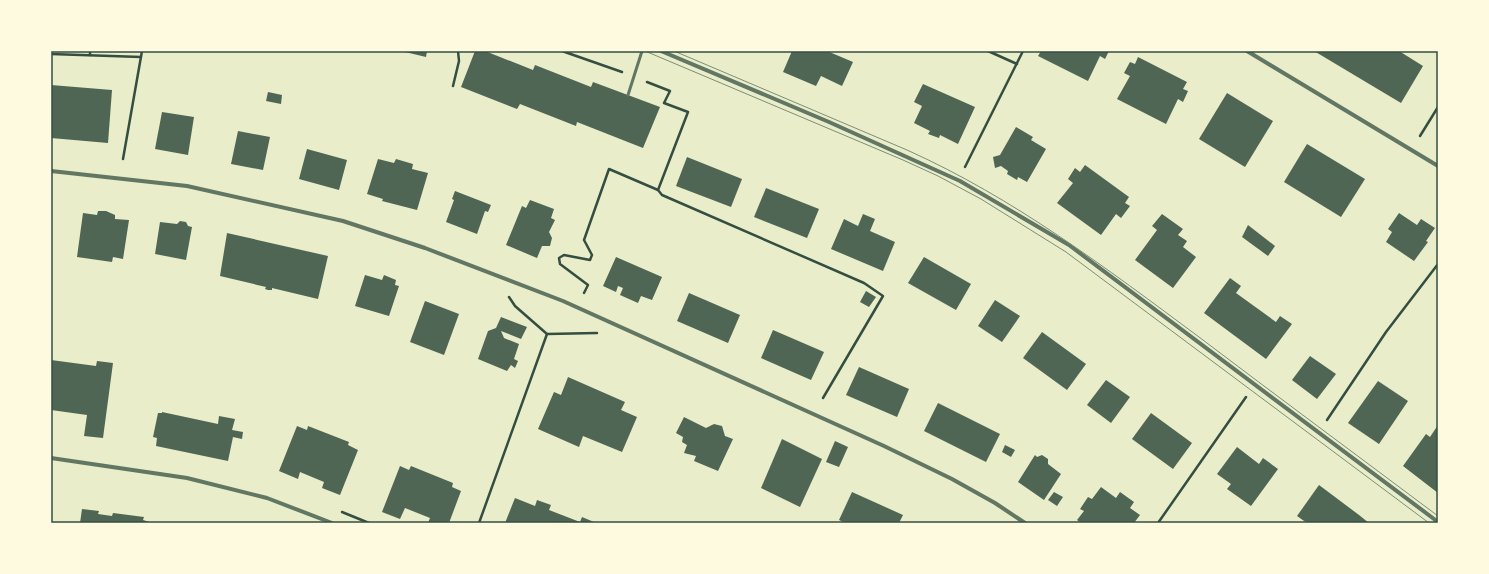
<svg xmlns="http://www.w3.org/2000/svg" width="1489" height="574" viewBox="0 0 1489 574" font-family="Figtree,sans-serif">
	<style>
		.building { fill: #4f6655 }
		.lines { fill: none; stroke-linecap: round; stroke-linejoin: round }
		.path { stroke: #344e41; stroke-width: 2.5 }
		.service { stroke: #617663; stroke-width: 3 }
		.minor { stroke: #617663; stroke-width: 4 }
		.tram { stroke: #7c8e77; stroke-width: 1 }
		.neatline { fill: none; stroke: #344e41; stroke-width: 1.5 }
	</style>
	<rect width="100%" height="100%" fill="#e9edc9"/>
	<!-- building -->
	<g class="building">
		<polygon points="401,51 427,51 426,57"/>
		<polygon points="475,51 485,51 533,70 535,65 591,87 593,82 660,107 643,148 577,122 576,126 520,104 517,109 461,87"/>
		<polygon points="792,51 827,51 853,62 842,86 821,76 816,86 783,72"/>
		<polygon points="1041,51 1109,51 1105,59 1100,56 1088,81 1038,56"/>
		<polygon points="1314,51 1399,51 1423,66 1401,103"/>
		<polygon points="1138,57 1187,82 1183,89 1188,91 1183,102 1178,99 1166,124 1117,99 1130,76 1124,73 1130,62 1135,64"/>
		<polygon points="923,84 975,107 958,144 940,135 939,138 928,134 930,131 914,123 922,106 914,102"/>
		<polygon points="51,85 112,90 108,143 51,138"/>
		<polygon points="268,92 282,95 281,104 266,101"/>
		<polygon points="1227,93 1273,121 1245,167 1199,139"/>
		<polygon points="162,112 194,117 188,155 155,149"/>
		<polygon points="1016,127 1033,137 1031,140 1046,149 1027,182 1018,177 1017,180 1007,174 1008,171 1001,166 995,168 993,157 1000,155"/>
		<polygon points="238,131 270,137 263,170 231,164"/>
		<polygon points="1307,144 1365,179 1341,217 1284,182"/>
		<polygon points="307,149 347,160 339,190 299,179"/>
		<polygon points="687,157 742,179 731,207 676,186"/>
		<polygon points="378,159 394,163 396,159 413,164 412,169 428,173 417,210 382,201 383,199 367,194"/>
		<polygon points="1085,165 1129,197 1125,203 1130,206 1121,218 1116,214 1101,235 1057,203 1073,183 1068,179 1075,168 1080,172"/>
		<polygon points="766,188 819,209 807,238 754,217"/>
		<polygon points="455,191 491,205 488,212 485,211 477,234 446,222 454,200 452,199"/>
		<polygon points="530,200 554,209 551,218 555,220 549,232 552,238 550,246 542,246 537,258 506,245 522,206 526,208"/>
		<polygon points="98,211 106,211 115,215 115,219 129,220 123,259 113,257 112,262 77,257 83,213 97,215"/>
		<polygon points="1399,213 1417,225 1421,219 1435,228 1426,241 1428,242 1414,261 1386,242 1392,232 1388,229"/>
		<polygon points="863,214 875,219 870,231 895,242 883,271 831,249 844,219 858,226"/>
		<polygon points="1162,214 1183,229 1178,235 1187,241 1183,247 1196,257 1173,288 1135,260 1157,230 1152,226"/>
		<polygon points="180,221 186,222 188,226 192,227 186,260 155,254 160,222 177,224"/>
		<polygon points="1248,225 1275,246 1268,256 1242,237"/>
		<polygon points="227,233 328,256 318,299 272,288 272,290 268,290 265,289 266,287 220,276"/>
		<polygon points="616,257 662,277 652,300 641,296 638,303 620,295 623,288 618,286 616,292 603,286"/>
		<polygon points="924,257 971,284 956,310 908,283"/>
		<polygon points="365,275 382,280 384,275 396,280 395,285 399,286 389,316 355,306"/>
		<polygon points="1230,278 1241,286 1236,293 1276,322 1280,316 1292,324 1266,359 1204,313"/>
		<polygon points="866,291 876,297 869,307 860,302"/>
		<polygon points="689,293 740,315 728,343 677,321"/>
		<polygon points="995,300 1020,316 1002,342 978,326"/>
		<polygon points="425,301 459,314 444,355 410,342"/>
		<polygon points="501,317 527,327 521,339 501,331 504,338 519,344 514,359 518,361 515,368 511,365 507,371 478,359 488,331 496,328"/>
		<polygon points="773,330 824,352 811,380 761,358"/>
		<polygon points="1042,332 1086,364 1067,390 1023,358"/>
		<polygon points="1310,356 1336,374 1317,399 1292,380"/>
		<polygon points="51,360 96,366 97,361 113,363 103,438 84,436 87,415 51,410"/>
		<polygon points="859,367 909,389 897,417 846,395"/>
		<polygon points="568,377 625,402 621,410 637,417 622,452 583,436 579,447 538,429 554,392 561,395"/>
		<polygon points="1106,380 1130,397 1111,423 1087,405"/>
		<polygon points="1378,381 1408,401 1379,444 1348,423"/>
		<polygon points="938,403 1000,434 986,462 924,431"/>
		<polygon points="162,412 218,424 219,416 235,419 232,430 243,432 242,439 233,437 228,461 156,446 157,438 153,437 158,413 162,413"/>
		<polygon points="1151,413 1192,443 1173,469 1132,439"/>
		<polygon points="684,417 706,428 714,424 722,426 725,436 733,439 718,471 694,461 696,456 684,453 687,445 682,442 683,437 676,433"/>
		<polygon points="1438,425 1438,493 1403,466 1426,434 1430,437"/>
		<polygon points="297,426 307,430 308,426 349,442 348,445 358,450 340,495 322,488 324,482 300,472 298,479 279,471"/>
		<polygon points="782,439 822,459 800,507 761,488"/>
		<polygon points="835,441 848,447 839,467 826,462"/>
		<polygon points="1005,445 1015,450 1011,457 1002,452"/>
		<polygon points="1237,447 1259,464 1263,458 1278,469 1251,506 1227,489 1231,484 1217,474"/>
		<polygon points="1035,455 1037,457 1042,455 1048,459 1048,464 1061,474 1044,500 1018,482"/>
		<polygon points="400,466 409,470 411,466 453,483 452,487 461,491 449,523 428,523 430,518 405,508 400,519 382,512"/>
		<polygon points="1319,485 1359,515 1369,523 1307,523 1297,516"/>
		<polygon points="1101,487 1116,498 1120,492 1134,502 1130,508 1140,515 1134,523 1081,523 1077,520 1084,511 1080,509 1088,497 1092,499"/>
		<polygon points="852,492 903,515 899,523 845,523 839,520"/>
		<polygon points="1054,492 1063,497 1057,506 1048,500"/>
		<polygon points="515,498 535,506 537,500 551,505 549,510 580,522 582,517 594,522 594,523 505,523"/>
		<polygon points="82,509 99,511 98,514 112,516 113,513 144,517 143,520 153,523 80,523"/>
	</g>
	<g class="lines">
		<!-- path -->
		<g class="path">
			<polyline points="562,51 622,72"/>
			<polyline points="988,51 1017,64"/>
			<polyline points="51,54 141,57"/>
			<polyline points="90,55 90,51"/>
			<polyline points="453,86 459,61 458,51"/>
			<polyline points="1420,136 1438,107"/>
			<polyline points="123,159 142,51"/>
			<polyline points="965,167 1023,51"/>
			<polyline points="658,190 662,195 864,283 883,296 823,398"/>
			<polyline points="584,293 588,285 560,264 559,258 564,255 590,260 592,255 584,240 609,169 658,190 688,112 664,103 670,91 647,82"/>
			<polyline points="509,297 515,306 547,334 597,333"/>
			<polyline points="1327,420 1386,332 1438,264"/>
			<polyline points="342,512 369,523"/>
			<polyline points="479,523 547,334"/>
			<polyline points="1158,523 1246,397"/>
		</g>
		<!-- service -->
		<polyline class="service" points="628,95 642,51"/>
		<!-- minor -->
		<g class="minor">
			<polyline points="661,51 829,122 960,181 1069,245 1438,522"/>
			<polyline points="1247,51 1438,166"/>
			<polyline points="51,171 187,186 343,221 425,248 563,301 884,446 952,479 995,503 1025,523"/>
			<polyline points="51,458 187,478 267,498 332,523"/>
		</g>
		<!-- tram -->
		<g class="tram">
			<polyline points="645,51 903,160 938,176 981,199 1066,252 1429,523"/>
			<path d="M674 51 907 150C1014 198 1106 268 1199 337 1278 397 1358 456 1438 516"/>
		</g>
	</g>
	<!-- border -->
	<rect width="1489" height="574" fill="none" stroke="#fefae0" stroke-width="104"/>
	<rect x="52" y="52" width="1385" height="470" class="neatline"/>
</svg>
